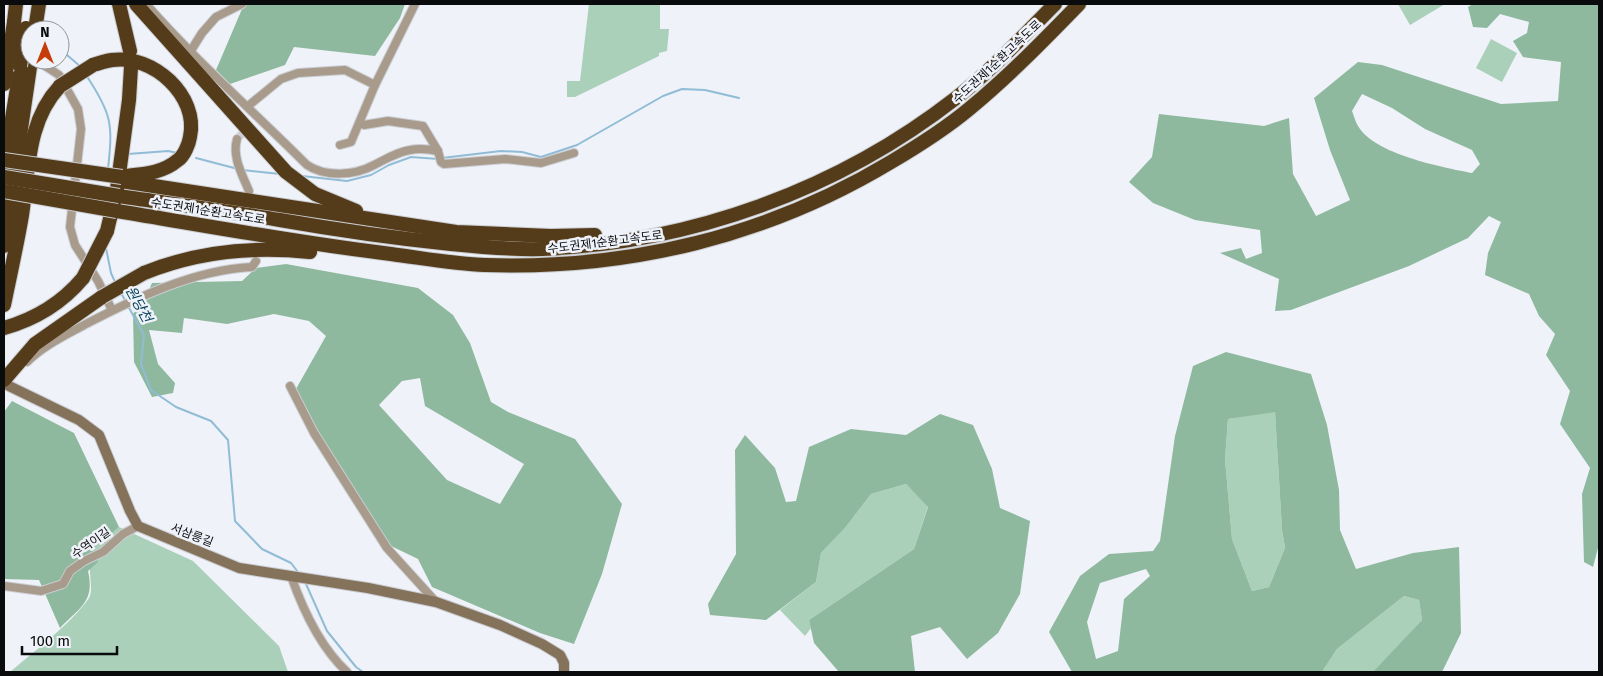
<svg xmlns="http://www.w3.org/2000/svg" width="1603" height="676" viewBox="0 0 1603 676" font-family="'Fira Sans','Noto Sans KR',sans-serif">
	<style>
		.green { fill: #aad0b9 }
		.forest { fill: #8eb99f; fill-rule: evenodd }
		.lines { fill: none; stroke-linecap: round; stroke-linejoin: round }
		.stream { stroke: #90bcd6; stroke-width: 2 }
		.street-tunnel { stroke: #cdcfd5; stroke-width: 8; stroke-dasharray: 8 4; stroke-linecap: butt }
		.street-casing { stroke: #cacdd2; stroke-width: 10 }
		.secondary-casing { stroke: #cacdd2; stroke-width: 12 }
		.highway-casing { stroke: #cacdd2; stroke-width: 16 }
		.street { stroke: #a89b8c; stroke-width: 8 }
		.secondary { stroke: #84725b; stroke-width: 10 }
		.highway { stroke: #543b19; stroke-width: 14 }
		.highway-bridge-casing { stroke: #cacdd2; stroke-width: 16; stroke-linecap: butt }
		.highway-bridge { stroke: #543b19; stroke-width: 14 }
		.labels { text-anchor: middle; stroke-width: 5; stroke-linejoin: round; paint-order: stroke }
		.street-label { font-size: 12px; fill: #0a0b0d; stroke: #eff2f8 }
		.water-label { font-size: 14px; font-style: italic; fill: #013e58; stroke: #eff2f8 }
	</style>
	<rect width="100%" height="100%" fill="#eff2f8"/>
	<!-- green -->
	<g class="green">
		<polygon points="589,4 660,4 660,29 669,29 667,51 659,53 659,56 575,97 567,97 567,81 580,81"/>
		<polygon points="1398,4 1445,4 1410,25"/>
		<polygon points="1491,39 1517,53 1502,82 1476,68"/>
		<polygon points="1275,411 1282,530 1285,548 1269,587 1252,591 1232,539 1225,459 1228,419"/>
		<polygon points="906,484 928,506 914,549 809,620 811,628 805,636 780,610 816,582 821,553 845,528 871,494"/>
		<path d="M119 527 193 561 279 646 288 672H10C33 652 71 624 89 598 95 588 85 565 93 549 97 541 112 533 119 527Z"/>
		<polygon points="1404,596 1419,600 1422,620 1379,667 1373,672 1322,672 1337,649"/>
	</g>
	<!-- forest -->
	<g class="forest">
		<polygon points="248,4 405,4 400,18 375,56 294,47 285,65 230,84 216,70 242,9"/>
		<path d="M1473 4H1599V544L1593 567 1584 562 1582 494 1590 468 1560 424 1570 391 1546 355 1555 334 1539 316 1529 294 1485 275 1488 253 1501 222 1489 216 1468 238 1409 266 1291 310 1275 311 1279 279 1220 253 1241 248 1246 259 1262 253 1260 230 1195 220 1153 203 1129 182 1152 157 1159 114 1264 126 1289 118 1293 174 1316 216 1350 200 1330 150 1314 98 1358 62 1382 65 1501 104 1558 101 1561 62 1523 57 1513 41 1527 33 1529 22 1500 14 1487 28 1473 27 1468 7ZM1362 94 1392 108 1425 129 1472 150 1480 164 1472 173C1441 167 1374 154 1358 126 1355 121 1354 116 1352 111Z"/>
		<path d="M286 264 418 288 453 315 470 343 491 402 508 412 575 439 622 504 602 574 574 644 540 633 432 587 418 559 389 545 341 467 292 396 326 336 309 321 274 314 227 324 184 318 182 333 149 330 158 364 175 383 173 393 152 397 134 362 133 314 145 299 152 283 242 281 256 268ZM420 378 425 406 524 464 500 504 447 480 379 405 402 381Z"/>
		<path d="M1226 352 1311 374 1327 425 1339 490 1340 530 1356 569 1413 553 1459 547 1461 633 1442 672H1373L1422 620 1419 600 1404 596 1337 649 1322 672H1072L1049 632 1080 576 1109 554 1153 551 1160 541 1175 436 1193 366ZM1275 412 1282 530 1285 548 1269 587 1252 591 1232 539 1225 459 1228 419ZM1146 569 1150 576 1124 599 1118 651 1096 659 1087 622 1100 583Z"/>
		<path d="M12 401 74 433 119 527 94 548 98 562 88 571C95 602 80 607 60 628L39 580 4 579V412Z"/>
		<polygon points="940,414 973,425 992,469 1000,508 1030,521 1020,594 998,633 967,659 940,627 911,636 915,672 839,672 814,643 809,620 914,549 928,507 906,484 871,494 845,528 821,553 816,582 766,620 710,615 708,604 736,554 735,450 745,435 775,468 786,502 796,501 809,447 851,429 906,435"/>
	</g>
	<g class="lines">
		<!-- stream -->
		<g class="stream">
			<polyline points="60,49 81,67"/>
			<path d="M86 75C112 114 113 124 108 169"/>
			<polyline points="128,154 168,151 178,153"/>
			<polyline points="196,158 238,169"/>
			<polyline points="442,158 501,151 522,152 541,157 577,145 663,96 682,89 705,90 739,98"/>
			<polyline points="243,170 280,174"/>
			<polyline points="302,176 347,181 371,175 389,165 411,157 438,159"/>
			<polyline points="106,248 111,273 115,282"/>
			<polyline points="121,293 126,302"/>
			<polyline points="128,306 144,335 141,364 151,390 176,407 211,421 228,440 235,521 262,549 291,563 298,572"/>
			<polyline points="306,584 327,631 356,667 363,672"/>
		</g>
		<!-- street-tunnel -->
		<polyline class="street-tunnel" points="237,139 252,123"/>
		<defs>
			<g id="street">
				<path d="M146 4C196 61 253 111 307 165 325 177 354 176 374 165 386 159 397 152 410 150 420 148 428 149 438 151"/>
				<polyline points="190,52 202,33 216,17 242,4"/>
				<polyline points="36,60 59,75 78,109 81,129 70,227 75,245 98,281 112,310"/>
				<polyline points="248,106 281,79 298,73 345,70 375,85"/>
				<polyline points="360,122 364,125 388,121 423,126 438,151 441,162 444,164 505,159 541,163 574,153"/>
				<path d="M237 139C232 157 242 174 249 191"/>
				<polyline points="340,145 351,142 375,85 415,4"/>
				<path d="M27 362C43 346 64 336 84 325 136 298 193 270 252 267L256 261"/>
				<polyline points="290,386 314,433 387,548 436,602"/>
				<path d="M291 576C303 610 320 647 347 672"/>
				<polyline points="4,586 41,591 63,584 70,571 84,561 103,552 123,534 138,526"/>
			</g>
			<polyline id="secondary" points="9,386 79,420 99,435 130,511 138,526 239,568 368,588 436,602 500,625 542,644 560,655 564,663 564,672"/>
			<g id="highway">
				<polyline points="119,4 130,51"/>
				<polyline points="136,4 286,172 315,194 356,211"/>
				<polyline points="14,22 16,4"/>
				<polyline points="35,30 39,4"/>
				<path d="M93 65C99 63 106 61 112 60 153 54 199 96 190 137 189 144 184 156 178 160 163 173 144 174 124 176"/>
				<polyline points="4,84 8,60"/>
				<polyline points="4,167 19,76"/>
				<polyline points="121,181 456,232 551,236 595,235"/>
				<path d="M119 196C173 204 227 211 280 220 337 230 393 238 451 244 481 247 512 250 542 249 691 243 838 190 956 98 992 70 1023 36 1055 4"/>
				<path d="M117 211C208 226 299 243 391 254 422 258 454 264 485 265 629 270 768 236 891 162 918 146 945 129 969 109 1008 77 1044 40 1079 4"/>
				<polyline points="107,231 117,189 129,100 131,67"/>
				<polyline points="4,246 31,60"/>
				<path d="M144 273C198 251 252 246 310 252"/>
				<path d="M4 305C10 275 17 245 22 215 29 169 27 121 60 86"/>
				<path d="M4 328C36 319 62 303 83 278"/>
				<polyline points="4,380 35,344 102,297"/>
			</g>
		</defs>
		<!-- street casing -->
		<use href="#street" class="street-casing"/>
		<!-- secondary casing -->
		<use href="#secondary" class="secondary-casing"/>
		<!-- highway casing -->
		<use href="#highway" class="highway-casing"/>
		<!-- street -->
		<use href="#street" class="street"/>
		<!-- secondary -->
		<use href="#secondary" class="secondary"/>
		<!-- highway -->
		<use href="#highway" class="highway"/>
		<defs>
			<g id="highway-bridge">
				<polyline points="8,60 14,22"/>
				<polyline points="20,66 26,28"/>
				<polyline points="60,86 93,65"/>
				<polyline points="4,160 122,177"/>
				<polyline points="4,177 119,196"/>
				<polyline points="4,191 117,211"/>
				<polyline points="83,278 107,231"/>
				<polyline points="102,297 144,273"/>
			</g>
		</defs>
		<!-- highway-bridge casing -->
		<use href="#highway-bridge" class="highway-bridge-casing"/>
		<!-- highway-bridge -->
		<use href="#highway-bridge" class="highway-bridge"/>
	</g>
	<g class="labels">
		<!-- street labels -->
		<g class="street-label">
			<text transform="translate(997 62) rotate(-43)" y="4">수도권제1순환고속도로</text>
			<text transform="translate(208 211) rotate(9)" y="4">수도권제1순환고속도로</text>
			<text transform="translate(605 242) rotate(-7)" y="4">수도권제1순환고속도로</text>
			<text transform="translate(192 535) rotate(21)" y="4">서삼릉길</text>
			<text transform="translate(91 543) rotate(-35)" y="4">수역이길</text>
		</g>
		<!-- water labels -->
		<g class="water-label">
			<text transform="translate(139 304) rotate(61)" y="5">원당천</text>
		</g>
	</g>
	<!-- border -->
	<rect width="1603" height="676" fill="none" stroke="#0a0b0d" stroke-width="10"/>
	<!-- north arrow -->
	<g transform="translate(45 45)"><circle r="24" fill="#eff2f8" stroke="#93969a"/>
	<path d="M0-4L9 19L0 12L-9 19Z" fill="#c53e09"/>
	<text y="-8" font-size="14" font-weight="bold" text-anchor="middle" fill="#0a0b0d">N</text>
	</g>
	<!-- scale -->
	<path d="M22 646v8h95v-8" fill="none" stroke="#0a0b0d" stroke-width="2.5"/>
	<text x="30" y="646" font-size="15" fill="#0a0b0d" stroke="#eff2f8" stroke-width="4" paint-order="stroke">100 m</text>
</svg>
